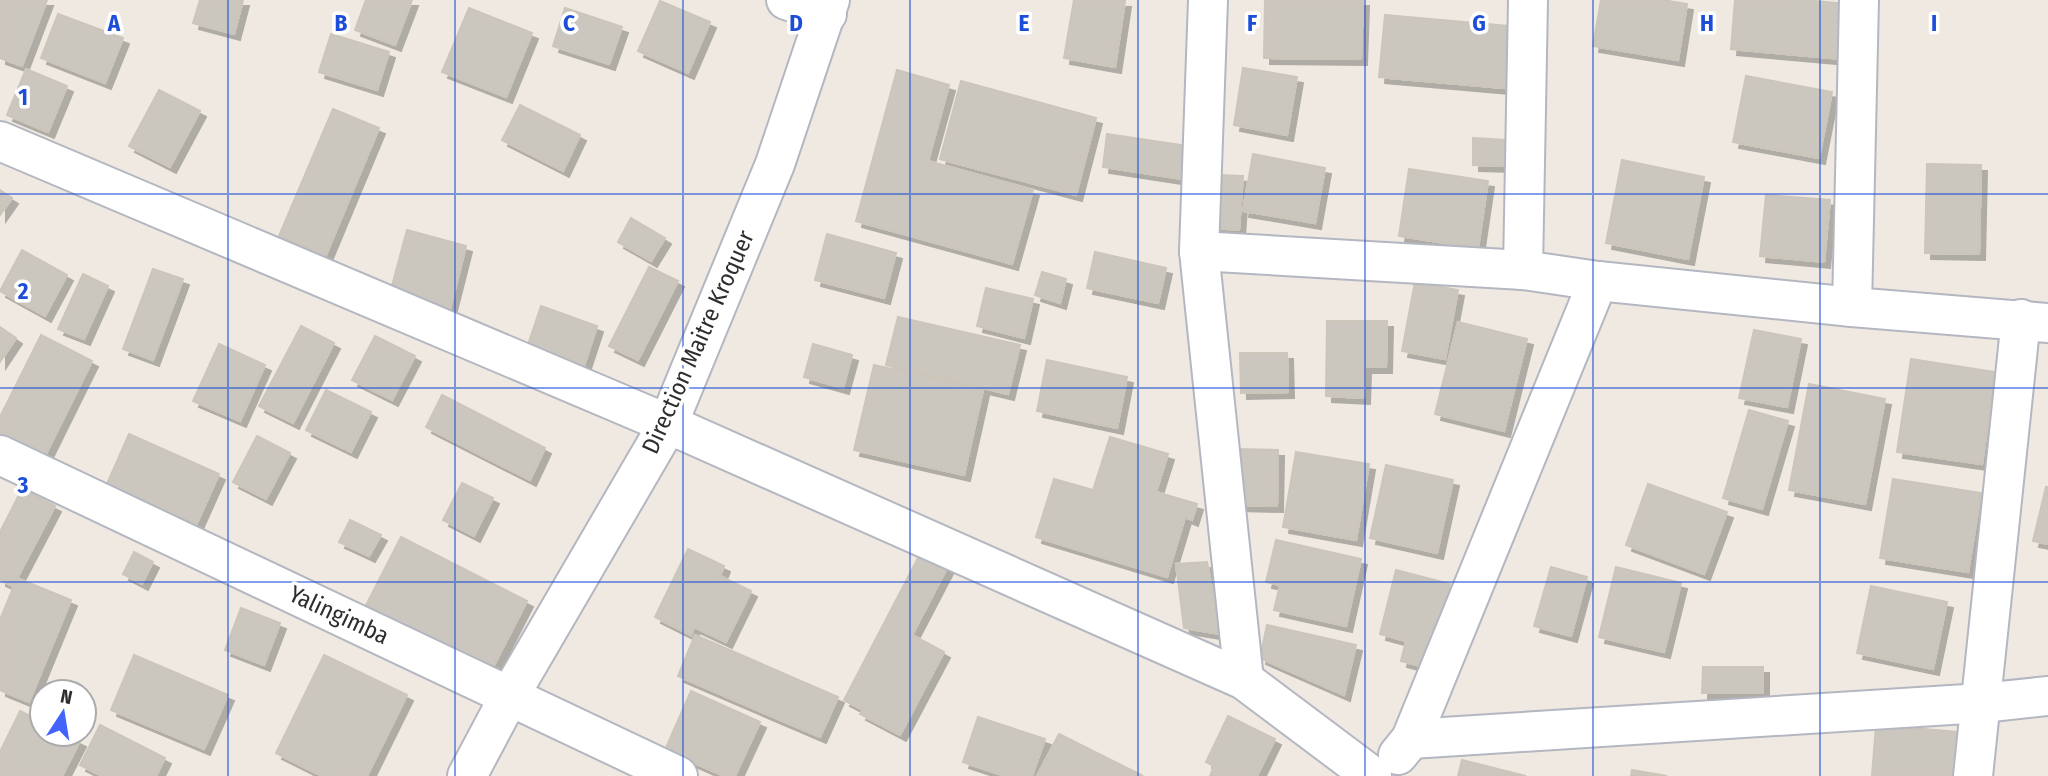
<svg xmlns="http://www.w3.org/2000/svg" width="2048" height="776" viewBox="0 0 2048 776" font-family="'Fira Sans Condensed',sans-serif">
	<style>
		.building { fill: #cbc7bf; stroke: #cbc5ba; stroke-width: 2; filter: url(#shadow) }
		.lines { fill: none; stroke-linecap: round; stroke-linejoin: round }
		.street-casing { stroke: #b4b7c1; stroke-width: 42 }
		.street { stroke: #fff; stroke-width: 38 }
		.grid { fill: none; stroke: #1d4ed8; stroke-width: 2; stroke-opacity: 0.55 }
		.labels { text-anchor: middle; stroke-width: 7; stroke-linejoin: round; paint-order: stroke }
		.street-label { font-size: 24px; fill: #2e2e2e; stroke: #fff }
		.grid-label { font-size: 23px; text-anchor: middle; font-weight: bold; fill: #1d4ed8; stroke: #fff; stroke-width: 7; stroke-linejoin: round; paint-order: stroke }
	</style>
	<defs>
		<filter id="shadow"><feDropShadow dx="6" dy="6" stdDeviation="0" flood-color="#0004"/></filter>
	</defs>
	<rect width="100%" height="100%" fill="#efe9e1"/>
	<!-- building -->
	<g class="building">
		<polygon points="0,0 47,0 22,66 0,58"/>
		<polygon points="200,0 243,0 234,34 193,23"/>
		<polygon points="366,0 412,0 395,45 355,30"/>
		<polygon points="1074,0 1125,1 1115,67 1064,58"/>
		<polygon points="1265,0 1363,0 1361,59 1264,58"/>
		<polygon points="1601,0 1663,0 1687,4 1678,60 1593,46"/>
		<polygon points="1735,0 1804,0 1846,4 1841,59 1731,49"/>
		<polygon points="660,1 710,22 688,73 638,51"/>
		<polygon points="469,8 532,33 506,97 442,72"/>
		<polygon points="565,8 622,27 609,64 553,46"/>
		<polygon points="58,14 123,38 105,83 41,58"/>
		<polygon points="1385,15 1519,27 1514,89 1379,77"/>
		<polygon points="331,34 389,52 377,90 319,72"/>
		<polygon points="1243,68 1297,77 1287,135 1234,125"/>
		<polygon points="26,69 67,86 48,132 7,115"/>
		<polygon points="897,70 949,85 928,161 1033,190 1012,264 856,221"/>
		<polygon points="1746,76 1832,92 1819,158 1733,142"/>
		<polygon points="961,81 1096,118 1076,195 940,159"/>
		<polygon points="159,90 200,111 170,167 129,146"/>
		<polygon points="520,105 580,135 563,171 502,140"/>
		<polygon points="333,109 379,128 326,255 279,236"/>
		<polygon points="1107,134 1188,146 1183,179 1103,167"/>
		<polygon points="1473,138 1506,140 1506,166 1473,165"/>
		<polygon points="1253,154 1325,168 1315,223 1243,211"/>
		<polygon points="1622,160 1704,177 1688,259 1606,243"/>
		<polygon points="1927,164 1981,165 1979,254 1925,253"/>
		<polygon points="1409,169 1488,181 1478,248 1399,236"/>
		<polygon points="1217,175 1243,176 1239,230 1214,228"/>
		<polygon points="0,190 12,198 0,215"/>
		<polygon points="1766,195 1830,200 1824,262 1760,256"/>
		<polygon points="631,218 665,238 651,261 618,242"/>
		<polygon points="407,230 466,246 449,313 389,297"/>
		<polygon points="827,234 896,253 884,298 815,280"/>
		<polygon points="22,250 67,275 45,316 0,291"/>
		<polygon points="1095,252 1166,268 1158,303 1087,288"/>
		<polygon points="649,267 678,281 638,360 609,346"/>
		<polygon points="153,269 183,279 153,360 123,349"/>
		<polygon points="1042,272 1066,279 1060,303 1035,295"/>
		<polygon points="83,274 108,286 84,339 58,329"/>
		<polygon points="1415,282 1458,290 1445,359 1402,351"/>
		<polygon points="986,288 1033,299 1024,338 977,326"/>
		<polygon points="541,306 597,326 582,372 526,351"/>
		<polygon points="898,317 1020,345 1008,394 886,365"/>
		<polygon points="1327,321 1387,321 1386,367 1365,367 1364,398 1326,396"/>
		<polygon points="1458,322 1527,339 1504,431 1435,414"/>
		<polygon points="301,326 334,343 293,423 259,406"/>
		<polygon points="0,327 16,338 0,362"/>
		<polygon points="1754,330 1801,339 1787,407 1739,398"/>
		<polygon points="41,335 92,361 39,468 0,449 0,417"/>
		<polygon points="375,336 415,356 392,400 352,380"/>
		<polygon points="219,344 265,365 240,421 193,401"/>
		<polygon points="813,344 852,355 843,388 804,377"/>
		<polygon points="1240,353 1287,353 1288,392 1241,393"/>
		<polygon points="1911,359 1995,372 1982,464 1897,452"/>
		<polygon points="1047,360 1127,377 1117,428 1037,411"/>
		<polygon points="874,365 983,390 964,475 854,450"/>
		<polygon points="1809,384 1885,399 1865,504 1789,490"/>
		<polygon points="326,390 371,412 351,452 306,430"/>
		<polygon points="442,395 545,448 530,480 426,427"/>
		<polygon points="1749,410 1788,421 1762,509 1723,498"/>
		<polygon points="129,434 219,474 193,532 103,493"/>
		<polygon points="257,436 290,453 266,499 233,482"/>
		<polygon points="1110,437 1168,454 1156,492 1197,504 1192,520 1185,517 1167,577 1036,537 1054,479 1093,490"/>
		<polygon points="1234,449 1278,450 1277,506 1233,505"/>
		<polygon points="1296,452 1369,464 1356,540 1283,527"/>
		<polygon points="1386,465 1453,480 1437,553 1370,538"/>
		<polygon points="1893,479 1981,493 1968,572 1880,558"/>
		<polygon points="462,483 493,498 474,536 443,520"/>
		<polygon points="1648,484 1727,512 1704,574 1626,545"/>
		<polygon points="2046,487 2048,487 2048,544 2033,541"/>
		<polygon points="22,489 55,506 13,586 0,580 0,532"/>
		<polygon points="350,520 381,535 369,556 339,542"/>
		<polygon points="401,537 527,601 489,675 363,611"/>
		<polygon points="1276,540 1361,559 1346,626 1274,610 1280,585 1266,582"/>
		<polygon points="688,549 724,566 720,576 751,591 726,642 694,627 691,635 655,617"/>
		<polygon points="134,552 153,562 142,584 123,574"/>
		<polygon points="920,554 947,568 912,635 944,652 900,735 860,714 863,710 844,700"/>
		<polygon points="1207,562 1220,634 1184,628 1176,564"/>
		<polygon points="1551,567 1587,577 1571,636 1534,626"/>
		<polygon points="1616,567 1681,583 1664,652 1599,637"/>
		<polygon points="1396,570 1450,584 1428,668 1401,661 1406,641 1380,634"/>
		<polygon points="17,578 71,600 29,702 0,690 0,620"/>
		<polygon points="1871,586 1947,602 1933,669 1857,653"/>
		<polygon points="241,608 280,623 264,665 225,650"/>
		<polygon points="1267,625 1356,645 1344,695 1260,658"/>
		<polygon points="695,635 838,697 820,737 678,676"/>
		<polygon points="134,655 228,695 204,749 111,710"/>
		<polygon points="324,655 407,695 367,776 322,776 276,753"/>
		<polygon points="1703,667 1763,667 1763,693 1702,693"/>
		<polygon points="691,691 760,722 735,776 724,776 665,750"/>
		<polygon points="20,711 42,722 42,734 65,734 80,741 62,776 0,776 0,752"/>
		<polygon points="1228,716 1275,739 1257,776 1210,776 1214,766 1206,762"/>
		<polygon points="978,717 1045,739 1032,776 1005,776 963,762"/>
		<polygon points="100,725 165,758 156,776 102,776 80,765"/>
		<polygon points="1876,725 1958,732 1955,776 1872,776"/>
		<polygon points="1059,734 1143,776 1037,776"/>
		<polygon points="1462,760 1526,776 1458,776"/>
		<polygon points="1632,770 1667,776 1631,776"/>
	</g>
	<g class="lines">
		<defs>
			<g id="street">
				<polyline points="786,0 827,14"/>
				<polyline points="1208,0 1199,251 1244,680"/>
				<polyline points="0,141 668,424 1244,680 1372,776"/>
				<polyline points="1199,251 1523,270 1598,281 1852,307 2048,323"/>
				<polyline points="1523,270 1528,0"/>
				<polyline points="1852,307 1859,0"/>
				<polyline points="0,455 678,776"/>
				<polyline points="1411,739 1982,703 2048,696"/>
				<polyline points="1398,755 1411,739 1598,281"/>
				<polyline points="467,776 510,695 668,424 775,164 830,0"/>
				<polyline points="1973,776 2021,319"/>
			</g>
		</defs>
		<!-- street casing -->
		<use href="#street" class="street-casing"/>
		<!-- street -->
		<use href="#street" class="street"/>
	</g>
	<!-- grid -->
	<path class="grid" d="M228 0V776M455 0V776M683 0V776M910 0V776M1138 0V776M1365 0V776M1593 0V776M1820 0V776M0 194H2048M0 388H2048M0 582H2048"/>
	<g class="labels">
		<!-- street labels -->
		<g class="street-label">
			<text transform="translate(698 342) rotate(-66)" y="8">Direction Maitre Kroquer</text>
			<text transform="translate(339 615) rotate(25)" y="8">Yalingimba</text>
		</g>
	</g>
	<g class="grid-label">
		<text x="114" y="31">A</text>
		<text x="341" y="31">B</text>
		<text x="569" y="31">C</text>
		<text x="796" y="31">D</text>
		<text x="1024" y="31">E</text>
		<text x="1252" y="31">F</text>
		<text x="1479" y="31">G</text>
		<text x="1707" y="31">H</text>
		<text x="1934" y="31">I</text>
		<text x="23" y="105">1</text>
		<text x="23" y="299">2</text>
		<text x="23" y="493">3</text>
	</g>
	<!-- north arrow -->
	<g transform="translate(63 713) rotate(12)"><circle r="33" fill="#ffffff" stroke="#ababab" stroke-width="2"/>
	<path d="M0-5L12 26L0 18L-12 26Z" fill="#4264fb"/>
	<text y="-10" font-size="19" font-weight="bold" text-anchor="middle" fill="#2e2e2e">N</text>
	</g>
</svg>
